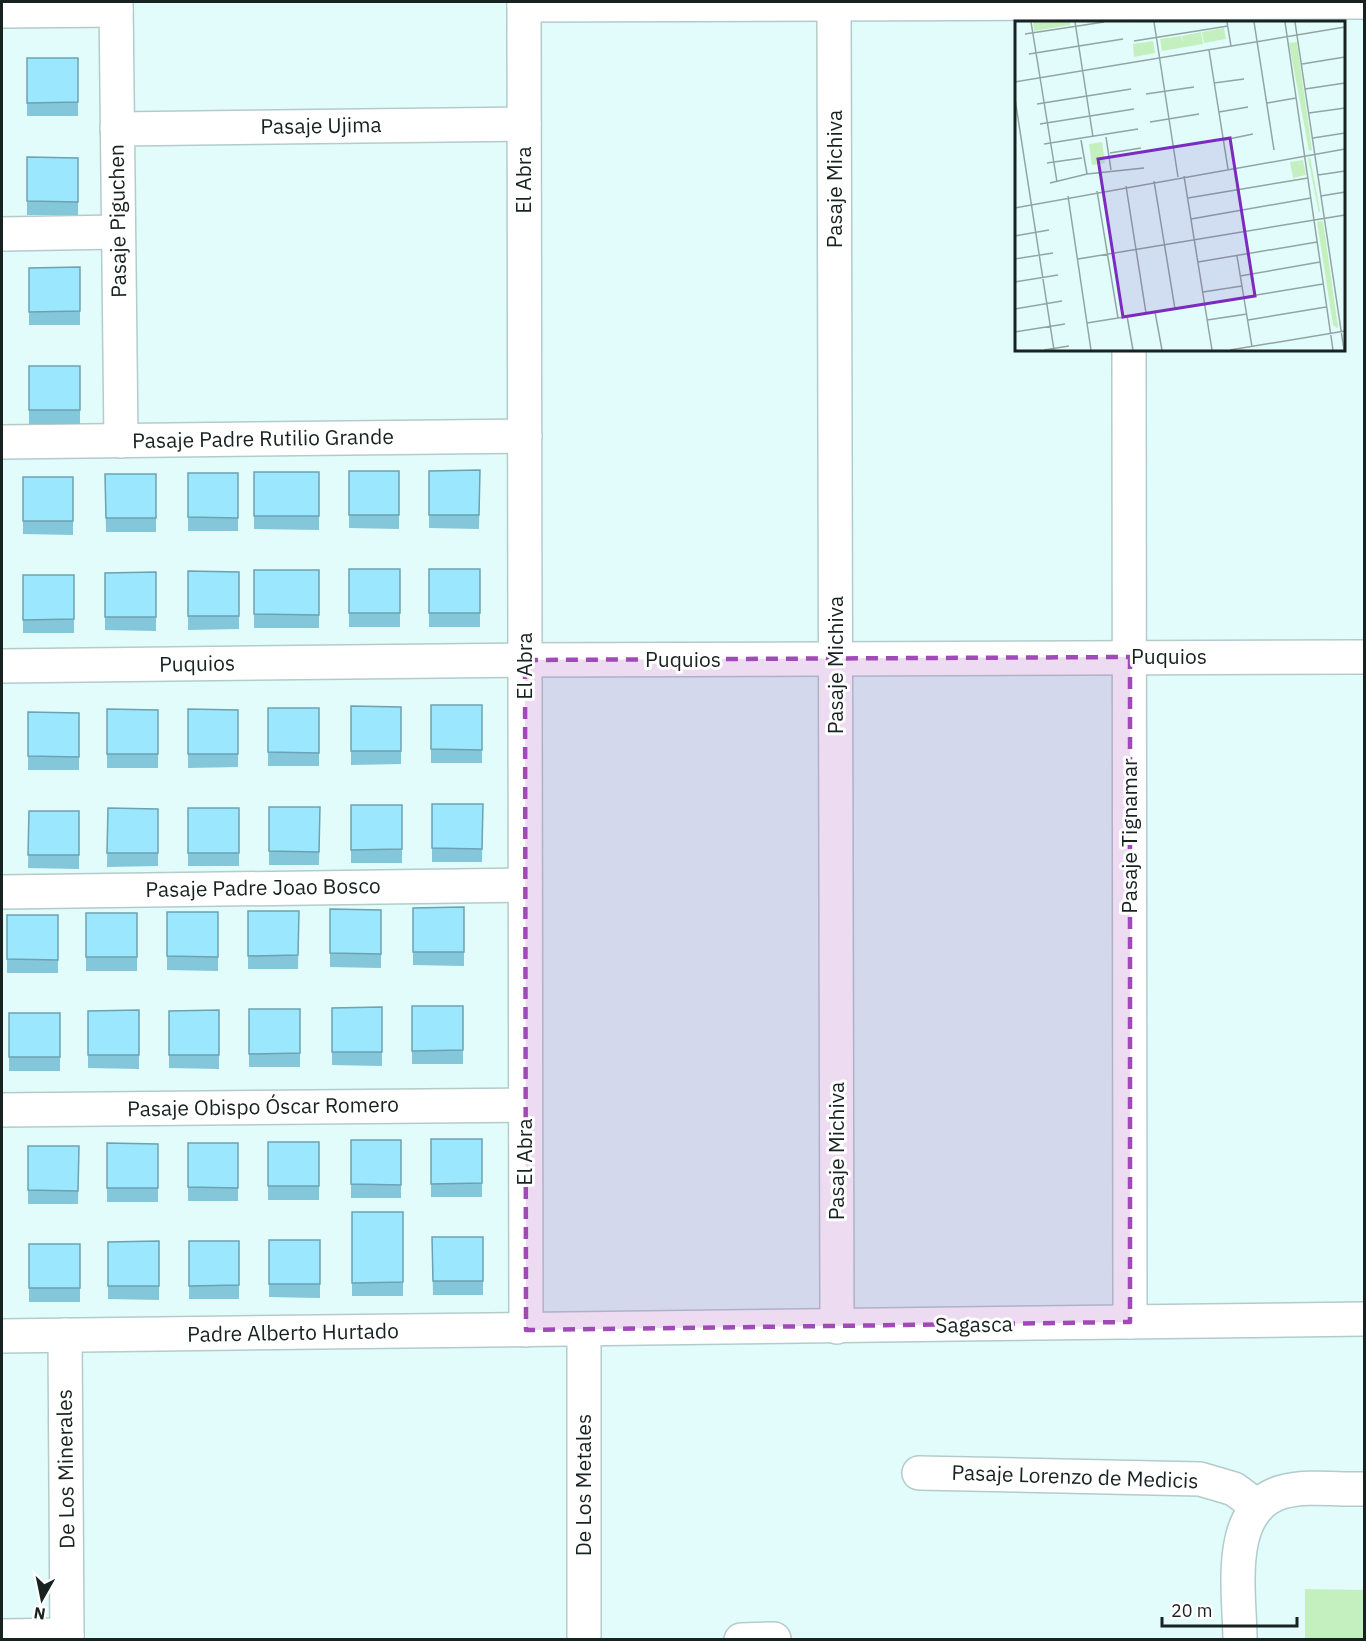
<svg xmlns="http://www.w3.org/2000/svg" width="1366" height="1641" viewBox="0 0 1366 1641" font-family="'IBM Plex Sans',sans-serif">
	<style>
		.green { fill: #c4f0bf }
		.lines { fill: none; stroke-linecap: round; stroke-linejoin: round }
		.minor-casing { stroke: #b3cccb; stroke-width: 36 }
		.minor { stroke: #fff; stroke-width: 33 }
		.wall { fill: #85c7da }
		.building { fill: #9be7fd; stroke: #6ca2b1; stroke-width: 1.5 }
		.marked { fill: #a04ab8; fill-opacity: 0.2; stroke: #a04ab8; stroke-width: 4.5; stroke-dasharray: 12 8; stroke-linejoin: round }
		.labels { text-anchor: middle; stroke-width: 6; stroke-linejoin: round; paint-order: stroke }
		.street-label { font-size: 21px; fill: #182221; stroke: #fff }
		.inset-road { fill: none; stroke: #91a5a3; stroke-width: 1.5 }
		.view { fill: #7b2cbf; fill-opacity: 0.15; stroke: #7b2cbf; stroke-width: 3 }
		.inset-edge { fill: none; stroke: #182221; stroke-width: 3 }
	</style>
	<rect width="100%" height="100%" fill="#e1fcfa"/>
	<!-- green -->
	<polygon class="green" points="1305,1589 1364,1590 1364,1639 1305,1639"/>
	<g class="lines">
		<defs>
			<g id="minor">
				<polyline points="116,2 121,441"/>
				<polyline points="524,2 526,1330"/>
				<polyline points="834,4 837,1327"/>
				<polyline points="524,5 1364,2"/>
				<polyline points="2,11 116,10"/>
				<polyline points="117,129 524,124"/>
				<polyline points="2,234 118,232"/>
				<polyline points="1129,350 1130,1322"/>
				<polyline points="2,442 525,436"/>
				<polyline points="2,666 525,660 1364,657"/>
				<polyline points="2,892 525,885"/>
				<polyline points="2,1110 525,1105"/>
				<polyline points="584,1330 584,1640"/>
				<polyline points="65,1335 67,1640"/>
				<polyline points="2,1336 1364,1319"/>
				<polyline points="919,1473 1200,1479 1234,1489 1257,1506"/>
				<polyline points="2,1636 67,1635"/>
				<polyline points="741,1640 774,1639"/>
				<path d="M1240 1640C1240 1594 1224 1509 1282 1492 1307 1485 1338 1490 1364 1489"/>
			</g>
		</defs>
		<!-- minor casing -->
		<use href="#minor" class="minor-casing"/>
		<!-- minor -->
		<use href="#minor" class="minor"/>
	</g>
	<!-- wall -->
	<g class="wall">
		<rect x="27" y="58" width="51" height="58"/>
		<polygon points="27,157 78,158 78,215 27,215"/>
		<polygon points="80,267 80,325 29,325 29,268"/>
		<rect x="29" y="366" width="51" height="58"/>
		<polygon points="480,470 479,529 429,528 429,471"/>
		<polygon points="349,471 399,471 399,529 349,528"/>
		<polygon points="254,472 319,472 319,530 254,529"/>
		<rect x="188" y="473" width="50" height="58"/>
		<polygon points="105,474 156,474 156,532 106,532"/>
		<polygon points="23,477 73,477 73,535 23,534"/>
		<rect x="349" y="569" width="51" height="58"/>
		<rect x="429" y="569" width="51" height="58"/>
		<rect x="254" y="570" width="65" height="58"/>
		<polygon points="188,571 239,572 239,629 188,630"/>
		<polygon points="156,572 156,631 105,630 105,573"/>
		<rect x="23" y="575" width="51" height="58"/>
		<rect x="431" y="705" width="51" height="58"/>
		<polygon points="351,706 401,707 401,764 351,765"/>
		<rect x="268" y="708" width="51" height="58"/>
		<polygon points="107,709 158,710 158,768 107,768"/>
		<polygon points="188,709 238,710 238,767 188,768"/>
		<polygon points="28,712 79,713 79,770 28,770"/>
		<polygon points="432,804 483,804 482,862 432,862"/>
		<rect x="351" y="805" width="51" height="58"/>
		<polygon points="269,807 320,807 319,865 269,865"/>
		<polygon points="108,808 158,809 158,866 107,867"/>
		<rect x="188" y="808" width="51" height="58"/>
		<polygon points="29,811 79,811 79,869 28,868"/>
		<polygon points="464,907 464,966 413,965 413,908"/>
		<polygon points="330,909 381,910 381,968 330,967"/>
		<polygon points="248,911 299,911 298,969 248,969"/>
		<polygon points="167,912 218,912 218,971 167,970"/>
		<rect x="86" y="913" width="51" height="58"/>
		<rect x="7" y="915" width="51" height="58"/>
		<rect x="412" y="1006" width="51" height="58"/>
		<polygon points="382,1007 382,1066 332,1065 332,1008"/>
		<rect x="249" y="1009" width="51" height="58"/>
		<polygon points="139,1010 139,1069 88,1068 88,1011"/>
		<polygon points="219,1010 219,1069 169,1068 169,1011"/>
		<rect x="9" y="1013" width="51" height="58"/>
		<rect x="431" y="1139" width="51" height="58"/>
		<rect x="351" y="1140" width="50" height="58"/>
		<rect x="268" y="1142" width="51" height="58"/>
		<polygon points="107,1143 158,1144 158,1202 107,1202"/>
		<rect x="188" y="1143" width="50" height="58"/>
		<polygon points="28,1146 79,1146 78,1204 28,1204"/>
		<rect x="352" y="1212" width="51" height="84"/>
		<polygon points="432,1237 483,1237 483,1295 433,1295"/>
		<polygon points="269,1240 320,1240 320,1298 269,1297"/>
		<polygon points="159,1241 159,1300 108,1299 108,1242"/>
		<rect x="189" y="1241" width="50" height="58"/>
		<rect x="29" y="1244" width="51" height="58"/>
	</g>
	<!-- building -->
	<g class="building">
		<polygon points="27,58 78,58 78,102 27,103"/>
		<polygon points="27,157 78,158 78,202 27,201"/>
		<polygon points="80,267 80,311 29,312 29,268"/>
		<rect x="29" y="366" width="51" height="44"/>
		<polygon points="480,470 479,515 429,515 429,471"/>
		<rect x="349" y="471" width="50" height="44"/>
		<rect x="254" y="472" width="65" height="44"/>
		<polygon points="188,473 238,473 238,518 188,517"/>
		<polygon points="105,474 156,474 156,518 106,518"/>
		<rect x="23" y="477" width="50" height="44"/>
		<rect x="349" y="569" width="51" height="44"/>
		<rect x="429" y="569" width="51" height="44"/>
		<polygon points="254,570 319,570 319,615 254,614"/>
		<polygon points="188,571 239,572 239,616 188,616"/>
		<polygon points="156,572 156,617 105,617 105,573"/>
		<polygon points="23,575 74,575 74,619 23,620"/>
		<polygon points="431,705 482,705 482,750 431,749"/>
		<polygon points="351,706 401,707 401,751 351,751"/>
		<polygon points="268,708 319,708 319,753 268,752"/>
		<polygon points="107,709 158,710 158,754 107,754"/>
		<polygon points="188,709 238,710 238,754 188,754"/>
		<polygon points="28,712 79,713 79,757 28,756"/>
		<polygon points="432,804 483,804 482,849 432,848"/>
		<polygon points="351,805 402,805 402,849 351,850"/>
		<polygon points="269,807 320,807 319,852 269,851"/>
		<polygon points="108,808 158,809 158,853 107,853"/>
		<rect x="188" y="808" width="51" height="45"/>
		<polygon points="29,811 79,811 79,855 28,855"/>
		<polygon points="464,907 464,952 413,952 413,908"/>
		<polygon points="330,909 381,910 381,954 330,953"/>
		<polygon points="248,911 299,911 298,955 248,956"/>
		<polygon points="167,912 218,912 218,957 167,956"/>
		<rect x="86" y="913" width="51" height="44"/>
		<polygon points="7,915 58,915 58,960 7,959"/>
		<polygon points="412,1006 463,1006 463,1050 412,1051"/>
		<polygon points="382,1007 382,1052 332,1052 332,1008"/>
		<polygon points="249,1009 300,1009 300,1053 249,1054"/>
		<polygon points="139,1010 139,1055 88,1055 88,1011"/>
		<polygon points="219,1010 219,1055 169,1055 169,1011"/>
		<rect x="9" y="1013" width="51" height="44"/>
		<polygon points="431,1139 482,1139 482,1183 431,1184"/>
		<polygon points="351,1140 401,1140 401,1185 351,1184"/>
		<rect x="268" y="1142" width="51" height="44"/>
		<polygon points="107,1143 158,1144 158,1188 107,1188"/>
		<polygon points="188,1143 238,1143 238,1188 188,1187"/>
		<polygon points="28,1146 79,1146 78,1191 28,1190"/>
		<polygon points="352,1212 403,1212 403,1282 352,1283"/>
		<polygon points="432,1237 483,1237 483,1281 433,1281"/>
		<rect x="269" y="1240" width="51" height="44"/>
		<polygon points="159,1241 159,1286 108,1286 108,1242"/>
		<polygon points="189,1241 239,1241 239,1285 189,1286"/>
		<rect x="29" y="1244" width="51" height="44"/>
	</g>
	<!-- marked area -->
	<path class="marked" d="M1130 657V1322L526 1330 525 660Z"/>
	<g class="labels">
		<!-- street labels -->
		<g class="street-label">
			<text transform="translate(321 126) rotate(-1)" y="7">Pasaje Ujima</text>
			<text transform="translate(835 179) rotate(-90)" y="7">Pasaje Michiva</text>
			<text transform="translate(524 180) rotate(-90)" y="7">El Abra</text>
			<text transform="translate(118 221) rotate(-91)" y="7">Pasaje Piguchen</text>
			<text transform="translate(263 439) rotate(-1)" y="7">Pasaje Padre Rutilio Grande</text>
			<text x="1169" y="664">Puquios</text>
			<text x="683" y="667">Puquios</text>
			<text transform="translate(197 664) rotate(-1)" y="7">Puquios</text>
			<text transform="translate(836 665) rotate(-90)" y="7">Pasaje Michiva</text>
			<text transform="translate(525 666) rotate(-90)" y="7">El Abra</text>
			<text transform="translate(1130 836) rotate(-90)" y="7">Pasaje Tignamar</text>
			<text transform="translate(263 888) rotate(-1)" y="7">Pasaje Padre Joao Bosco</text>
			<text transform="translate(263 1107) rotate(-1)" y="7">Pasaje Obispo Óscar Romero</text>
			<text transform="translate(837 1151) rotate(-90)" y="7">Pasaje Michiva</text>
			<text transform="translate(525 1152) rotate(-90)" y="7">El Abra</text>
			<text transform="translate(974 1325) rotate(-1)" y="7">Sagasca</text>
			<text transform="translate(293 1333) rotate(-1)" y="7">Padre Alberto Hurtado</text>
			<text transform="translate(66 1469) rotate(-91)" y="7">De Los Minerales</text>
			<text transform="translate(1075 1477) rotate(2)" y="7">Pasaje Lorenzo de Medicis</text>
			<text transform="translate(584 1485) rotate(-90)" y="7">De Los Metales</text>
		</g>
	</g>
	<!-- overview -->
	<g transform="translate(1015 21)">
		<rect width="330" height="330" fill="#e1fcfa"/>
		<path d="M18 1H55V4L19 10ZM209 7 211 18 189 22 187 11ZM186 11 188 23 147 30 145 18 166 15 168 22 167 15ZM138 20 140 32 119 36 118 23ZM282 21 297 129 294 130 274 22ZM87 121 90 142 77 144 74 123ZM295 136 305 190 304 192 293 138ZM288 139 291 154 278 157 275 141ZM308 200 323 306 322 307 318 304 302 201Z" fill="#c4f0bf"/>
		<path class="inset-road" d="M16 1 42 161M60 1 78 116M139 1 163 156M212 1 216 25M239 1 259 129M270 1 318 329M280 1 329 329M10 13 89 1M119 20 213 5M194 29 213 148M14 33 108 18M287 43 330 36M0 61 330 6M199 62 229 58M290 68 330 62M131 73 179 66M0 78 39 329M252 82 281 77M22 83 116 68M204 91 233 86M294 92 330 87M135 101 184 93M25 103 119 88M91 116 96 149M298 117 330 112M66 119 72 153M209 119 238 113M29 123 123 108M140 129 188 121M95 132 126 127M32 142 67 137M303 154 330 150M169 155 197 329M139 160 160 288M35 162 72 153 129 147M111 165 131 292M82 170 103 297M53 175 76 329M306 175 330 171M173 177 293 157M0 187 330 128M176 198 296 177M0 215 34 209M222 235 237 326M0 238 38 232M63 238 330 194M183 241 302 221M225 255 305 241M0 261 43 254M188 271 227 265M229 276 308 263M0 288 47 280M140 291 147 329M112 295 118 329M192 299 232 293M233 299 311 286M72 302 190 283M0 311 50 303M29 329 54 325M215 329 330 310"/>
		<path class="view" d="M215 117 240 275 108 296 83 138Z"/>
		<rect width="330" height="330" class="inset-edge"/>
	</g>
	<!-- border -->
	<rect width="1366" height="1641" fill="none" stroke="#182221" stroke-width="6"/>
	<!-- north arrow -->
	<g transform="translate(42 1599) rotate(189)" stroke="#ffffff" stroke-width="4.5" paint-order="stroke">
	<path d="M0-4.5L10 22L0 15L-10 22Z" fill="#182221"/>
	<text y="-9" font-size="16" font-weight="bold" text-anchor="middle" fill="#182221">N</text>
	</g>
	<!-- scale -->
	<path d="M1162 1617v9h135v-9" fill="none" stroke="#182221" stroke-width="3"/>
	<text x="1171" y="1617" font-size="18" fill="#182221" stroke="#ffffff" stroke-width="4.5" paint-order="stroke">20 m</text>
</svg>
